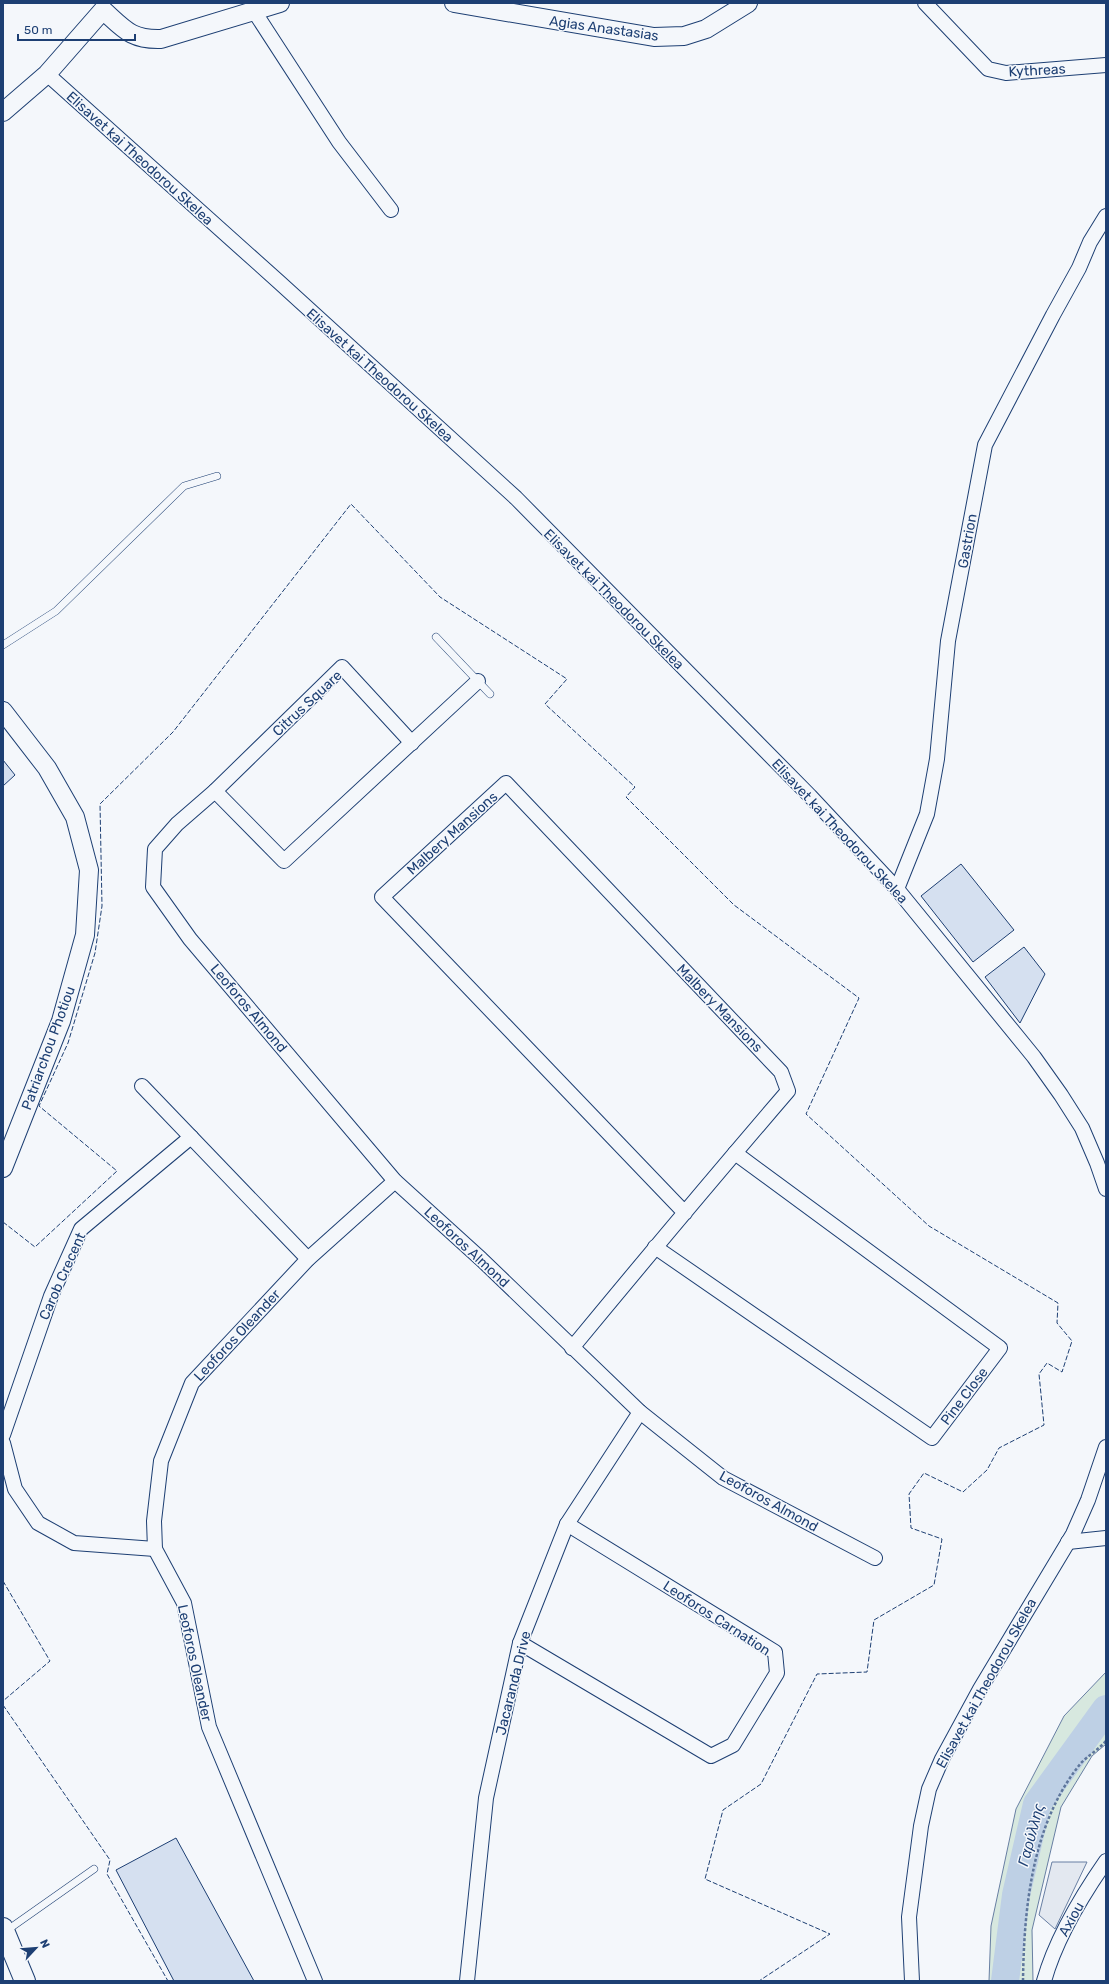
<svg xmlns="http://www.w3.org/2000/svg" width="1109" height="1984" viewBox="0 0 1109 1984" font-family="Rubik,sans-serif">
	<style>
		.green { fill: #d7e8df; stroke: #687fa3 }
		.parking { fill: #e3e8f0; stroke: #687fa3 }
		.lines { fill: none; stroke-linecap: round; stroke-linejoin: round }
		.river { stroke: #bed0e5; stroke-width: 28 }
		.building { fill: #d5e0f0; stroke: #1d3f73 }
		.service-casing { stroke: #1d3f73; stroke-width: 8 }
		.minor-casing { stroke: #1d3f73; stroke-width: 16 }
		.tertiary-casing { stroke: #1d3f73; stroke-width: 20 }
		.secondary-casing { stroke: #1d3f73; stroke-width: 22 }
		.path { stroke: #5e769c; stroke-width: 2.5; stroke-dasharray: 3 2; stroke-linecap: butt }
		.service { stroke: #f4f7fb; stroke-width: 7 }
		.minor { stroke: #f4f7fb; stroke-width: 14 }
		.tertiary { stroke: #f4f7fb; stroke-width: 18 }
		.secondary { stroke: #f4f7fb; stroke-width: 20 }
		.fence { stroke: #1d3f73; stroke-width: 1; stroke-dasharray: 5 2; stroke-linecap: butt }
		.labels { text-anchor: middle; stroke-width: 3; stroke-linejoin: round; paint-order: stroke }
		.street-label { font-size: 14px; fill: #1d3f73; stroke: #f4f7fb }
		.water-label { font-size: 15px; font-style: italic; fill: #1d3f73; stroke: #f4f7fb }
	</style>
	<rect width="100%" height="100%" fill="#f4f7fb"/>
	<!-- green -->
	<polygon class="green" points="1106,1672 1106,1744 1092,1756 1061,1807 1032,1930 1033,1981 989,1981 991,1926 1016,1809 1064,1716"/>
	<!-- parking -->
	<polygon class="parking" points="1052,1862 1087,1862 1055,1929 1039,1915"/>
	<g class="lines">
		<!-- river -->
		<polyline class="river" points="1005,1981 1016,1895 1037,1804 1106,1709"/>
	</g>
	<!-- building -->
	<g class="building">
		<polygon points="3,760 15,775 3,786"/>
		<polygon points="961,864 1014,930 973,962 921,896"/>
		<polygon points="1024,947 1045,974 1020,1023 985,977"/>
		<polygon points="176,1838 254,1981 174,1981 116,1870"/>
	</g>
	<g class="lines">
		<defs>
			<g id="service">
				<polyline points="436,637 490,694"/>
				<polyline points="3,645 56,611 184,486 217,476"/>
				<polyline points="6,1931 94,1869"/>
			</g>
			<g id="minor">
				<polyline points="925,3 988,69 1006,73 1106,65"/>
				<polyline points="254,11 339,142 391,210"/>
				<polyline points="47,74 279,282 516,498 810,796 897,889 1034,1057 1061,1095 1082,1128 1097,1163 1106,1189"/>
				<polyline points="412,743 342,667 215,791 177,824 155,849 153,887 190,939 395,1181 481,1259 640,1412 723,1478 875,1558"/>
				<polyline points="215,791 284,861 478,681"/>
				<polyline points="897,889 927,814 937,759 948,641 985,445 1053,315 1079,268 1090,242 1106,216"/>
				<polyline points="142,1086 308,1259"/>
				<polyline points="655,1247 932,1438 1000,1348 735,1153"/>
				<path d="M572 1348C643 1262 715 1176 788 1091L781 1072 506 783 382 897 685 1213"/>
				<polyline points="3,1435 51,1296 81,1229 191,1137"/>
				<polyline points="3,1443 15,1489 38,1523 74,1543 155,1549"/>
				<polyline points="1068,1542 1106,1538"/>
				<polyline points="520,1643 711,1756 733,1745 777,1673 775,1652 567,1524"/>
				<polyline points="315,1981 209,1727 184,1603 155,1549 154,1521 161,1461 192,1383 308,1259 395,1181"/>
				<polyline points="467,1981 486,1798 520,1643 567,1524 640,1412"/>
				<polyline points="912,1981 909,1917 921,1826 929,1789 942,1759 980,1689 1073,1534 1088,1500 1106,1447"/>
				<path d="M1044 1981C1056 1938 1081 1897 1106 1861"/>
			</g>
			<g id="tertiary">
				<polyline points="454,3 654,37 684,36 706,29 748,3"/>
				<path d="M3 112 47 74 103 10C124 29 131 40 161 39L280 3"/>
				<polyline points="3,711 47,768 75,817 89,870 85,935 61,1021 3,1168"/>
			</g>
			<polyline id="secondary" points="3,1928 25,1981"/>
		</defs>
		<!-- service casing -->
		<use href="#service" class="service-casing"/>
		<!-- minor casing -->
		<use href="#minor" class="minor-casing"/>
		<!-- tertiary casing -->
		<use href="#tertiary" class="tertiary-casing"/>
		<!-- secondary casing -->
		<use href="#secondary" class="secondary-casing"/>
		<!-- path -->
		<path class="path" d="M1023 1981C1024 1907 1032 1823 1081 1763 1089 1755 1099 1749 1106 1741"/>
		<!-- service -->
		<use href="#service" class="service"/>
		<!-- minor -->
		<use href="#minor" class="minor"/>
		<!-- tertiary -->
		<use href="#tertiary" class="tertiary"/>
		<!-- secondary -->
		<use href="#secondary" class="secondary"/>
		<!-- fence -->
		<g class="fence">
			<polyline points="3,1222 35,1247 117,1171 39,1106 68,1043 95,953 102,906 100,804 173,732 351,504 440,597 567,679 545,704 635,787 626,797 734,905 859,998 806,1114 929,1226 1058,1303 1057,1323 1072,1341 1062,1372 1047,1363 1039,1374 1044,1425 999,1448 987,1470 963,1492 924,1473 909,1494 911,1528 942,1539 934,1585 874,1620 867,1672 817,1674 761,1784 723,1810 705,1879 830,1934 759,1981"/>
			<polyline points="3,1581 50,1661 3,1701"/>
			<polyline points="3,1705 110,1860 107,1874 168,1981"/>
		</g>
	</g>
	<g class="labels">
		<!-- street labels -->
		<g class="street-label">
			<text transform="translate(604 28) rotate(8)" y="5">Agias Anastasias</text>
			<text transform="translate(1037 70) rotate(-3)" y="5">Kythreas</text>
			<text transform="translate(140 158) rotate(42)" y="5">Elisavet kai Theodorou Skelea</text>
			<text transform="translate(380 375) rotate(42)" y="5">Elisavet kai Theodorou Skelea</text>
			<text transform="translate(967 541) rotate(-80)" y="5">Gastrion</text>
			<text transform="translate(614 599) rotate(45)" y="5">Elisavet kai Theodorou Skelea</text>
			<text transform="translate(307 703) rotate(-43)" y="5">Citrus Square</text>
			<text transform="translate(840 831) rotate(47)" y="5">Elisavet kai Theodorou Skelea</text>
			<text transform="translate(452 833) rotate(-42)" y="5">Malbery Mansions</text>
			<text transform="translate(249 1008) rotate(50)" y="5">Leoforos Almond</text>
			<text transform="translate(720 1008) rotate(46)" y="5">Malbery Mansions</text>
			<text transform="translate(48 1048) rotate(-70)" y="5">Patriarchou Photiou</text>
			<text transform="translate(467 1247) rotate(43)" y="5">Leoforos Almond</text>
			<text transform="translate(62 1276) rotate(-66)" y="5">Carob Crecent</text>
			<text transform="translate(237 1335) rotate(-47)" y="5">Leoforos Oleander</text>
			<text transform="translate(964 1396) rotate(-53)" y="5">Pine Close</text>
			<text transform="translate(769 1501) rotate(29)" y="5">Leoforos Almond</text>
			<text transform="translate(717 1618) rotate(33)" y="5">Leoforos Carnation</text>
			<text transform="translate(195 1663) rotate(78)" y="5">Leoforos Oleander</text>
			<text transform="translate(513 1683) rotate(-76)" y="5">Jacaranda Drive</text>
			<text transform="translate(986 1683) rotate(-61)" y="5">Elisavet kai Theodorou Skelea</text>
			<text transform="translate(1071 1919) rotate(-61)" y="5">Axiou</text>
		</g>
		<!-- water labels -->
		<g class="water-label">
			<text transform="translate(1031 1835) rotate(-75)" y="5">Γαρύλλης</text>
		</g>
	</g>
	<!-- border -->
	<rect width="1109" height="1984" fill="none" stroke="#1d3f73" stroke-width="8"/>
	<!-- north arrow -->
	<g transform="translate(36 1948) rotate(64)" stroke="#f4f7fb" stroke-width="3" paint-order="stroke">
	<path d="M0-3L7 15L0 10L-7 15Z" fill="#1d3f73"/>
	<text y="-6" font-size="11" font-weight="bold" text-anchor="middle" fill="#1d3f73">N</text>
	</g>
	<!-- scale -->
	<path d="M18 34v6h117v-6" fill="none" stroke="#1d3f73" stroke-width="2"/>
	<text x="24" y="34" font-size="12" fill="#1d3f73" stroke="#f4f7fb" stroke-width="3" paint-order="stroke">50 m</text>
</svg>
